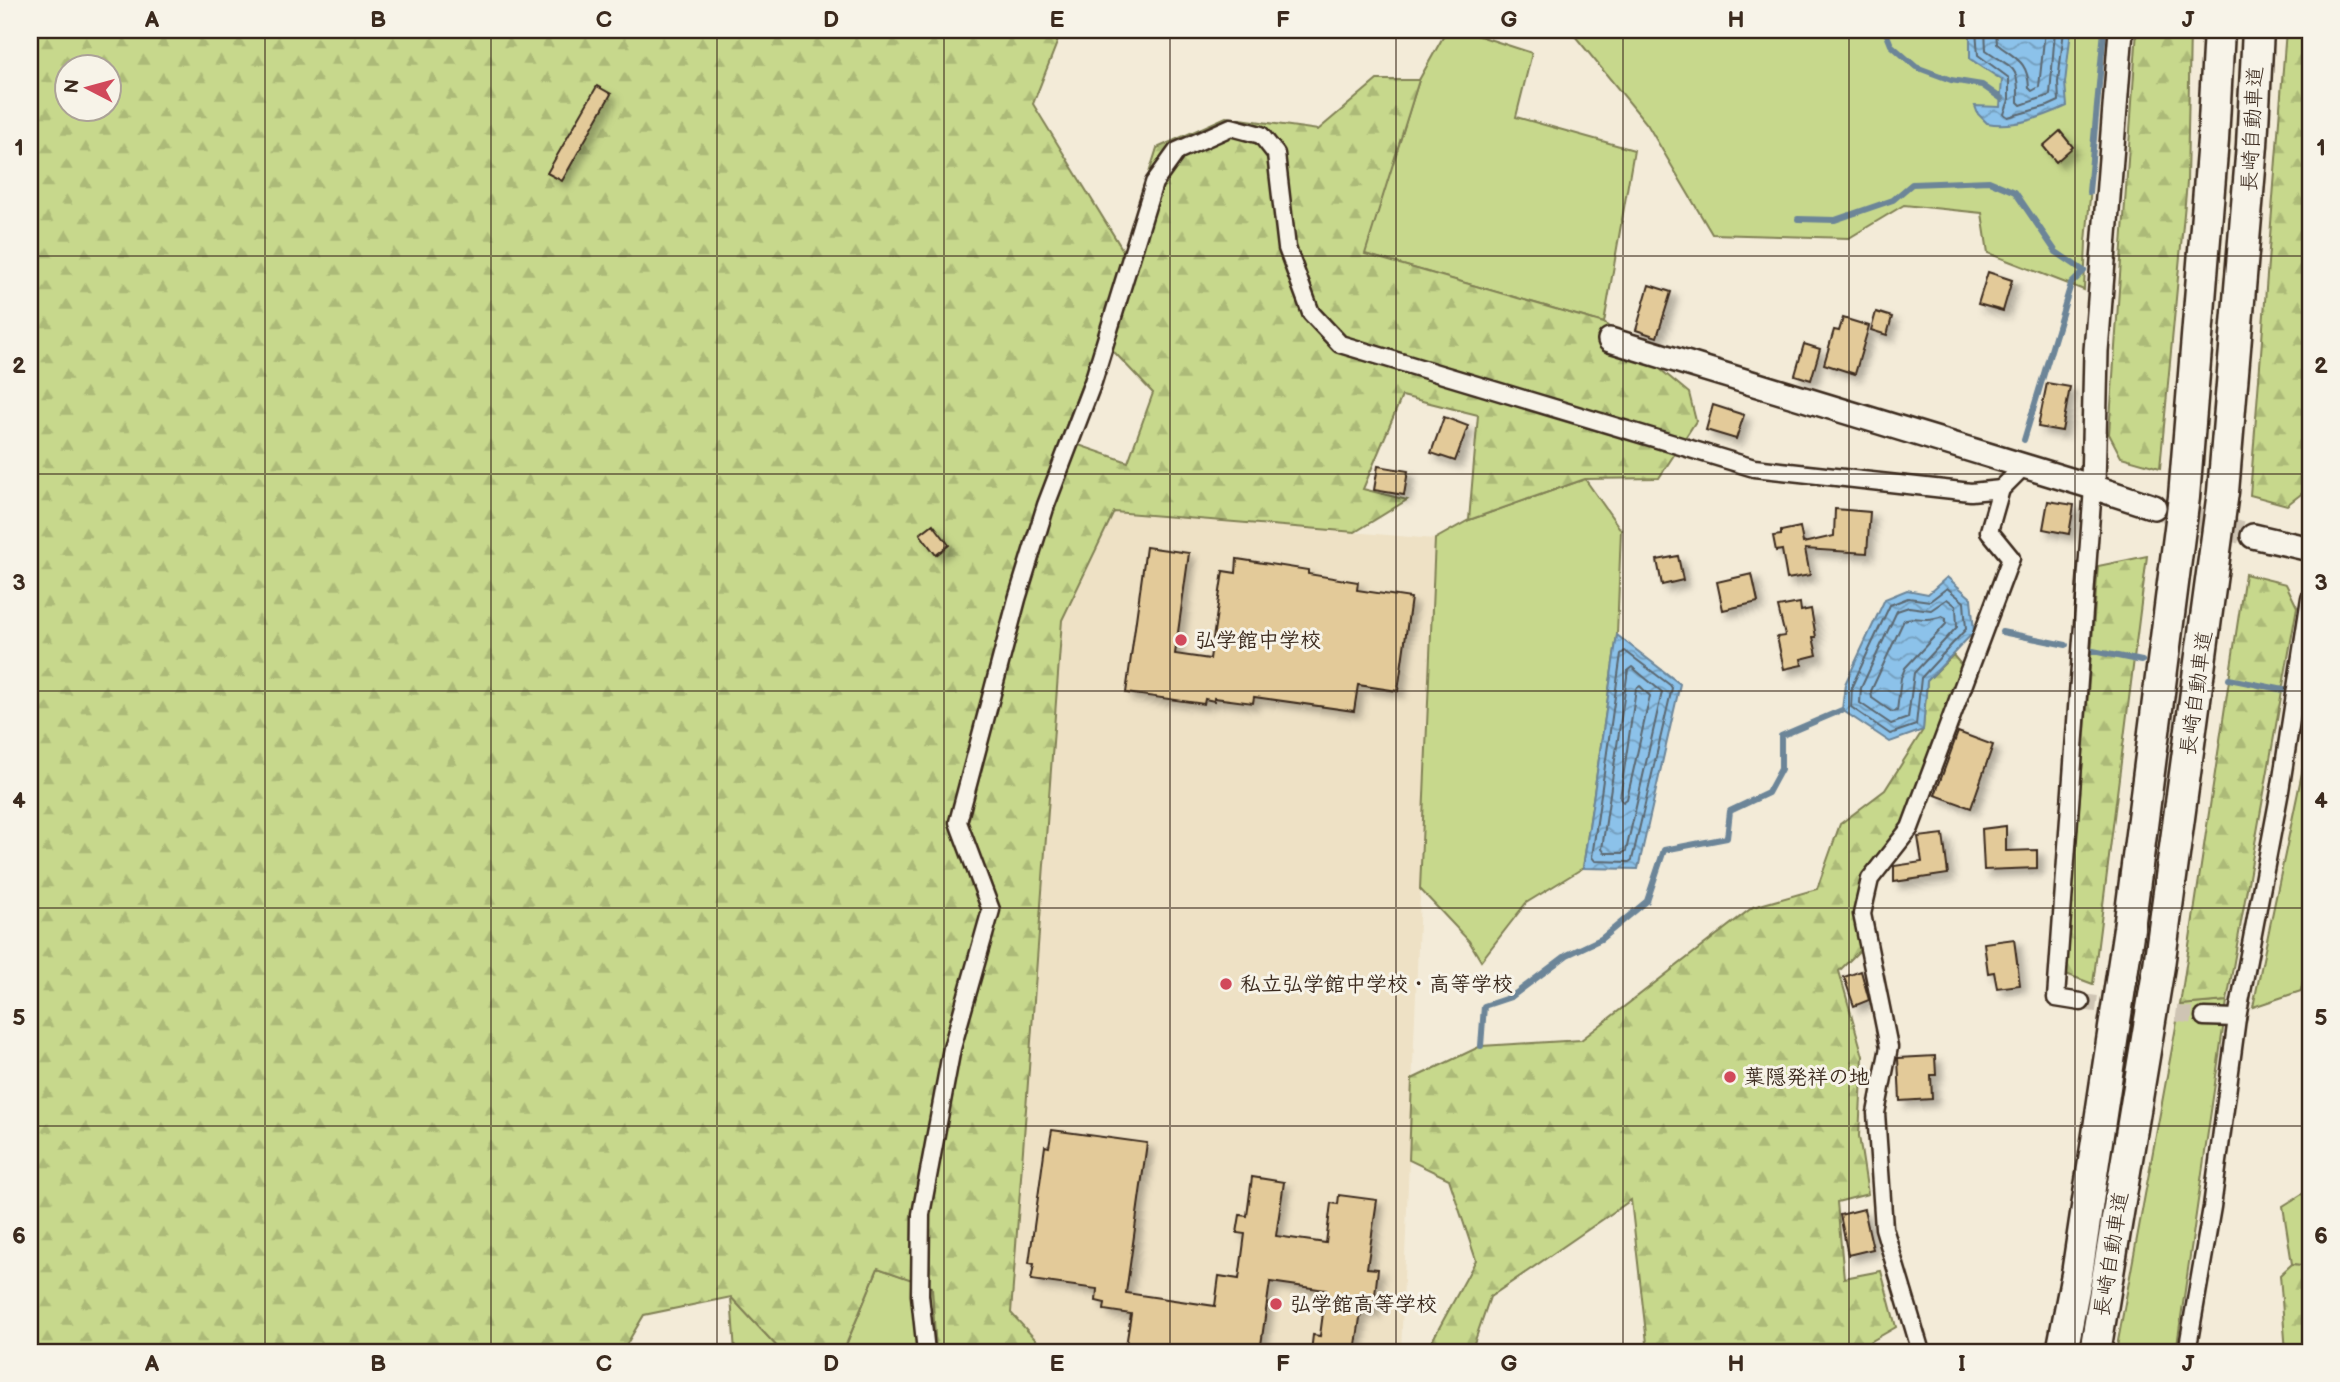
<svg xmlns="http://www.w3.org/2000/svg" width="2340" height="1382" viewBox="0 0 2340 1382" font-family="'Balsamiq Sans','Klee One',sans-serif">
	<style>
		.built { fill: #eee1c5 }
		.green { fill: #c7d88c; stroke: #818155; stroke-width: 2 }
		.forest { fill: url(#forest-firs); stroke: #818155; stroke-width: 2; fill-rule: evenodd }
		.water { fill: url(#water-waves); stroke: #6c8598; stroke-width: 2 }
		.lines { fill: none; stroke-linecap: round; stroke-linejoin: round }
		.shore { stroke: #5b6770; stroke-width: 2 }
		.stream { stroke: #6c8598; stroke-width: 6 }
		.building { fill: #e3ca99; stroke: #3b2a1e; stroke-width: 2; filter: url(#shadow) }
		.street-tunnel { stroke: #cec4b3; stroke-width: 16; stroke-dasharray: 16 8; stroke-linecap: butt }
		.secondary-tunnel { stroke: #cec4b3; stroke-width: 23; stroke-dasharray: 23 11; stroke-linecap: butt }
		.street-casing { stroke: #3b2a1e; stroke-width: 21 }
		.secondary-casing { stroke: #3b2a1e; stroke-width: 28 }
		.highway-casing { stroke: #3b2a1e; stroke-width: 35 }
		.street { stroke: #f7f3e8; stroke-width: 16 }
		.secondary { stroke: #f7f3e8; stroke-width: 23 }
		.highway { stroke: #f7f3e8; stroke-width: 30 }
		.grid { fill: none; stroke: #3b2a1e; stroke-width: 2; stroke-opacity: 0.55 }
		.poi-dot { fill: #d1495b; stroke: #f7f3e8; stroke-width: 2.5 }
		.labels { text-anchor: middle; stroke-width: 6; stroke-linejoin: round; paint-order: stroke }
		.street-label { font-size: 21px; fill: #3b2a1e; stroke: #f7f3e8 }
		.poi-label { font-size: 21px; font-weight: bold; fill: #3b2a1e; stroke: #f7f3e8; text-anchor: start }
		.neatline { fill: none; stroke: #3b2a1e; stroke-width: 2.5 }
		.grid-label { font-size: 23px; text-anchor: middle; font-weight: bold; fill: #3b2a1e }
	</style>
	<defs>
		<pattern id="forest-firs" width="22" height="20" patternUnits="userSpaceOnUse" patternTransform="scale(1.75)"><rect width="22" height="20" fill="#c7d88c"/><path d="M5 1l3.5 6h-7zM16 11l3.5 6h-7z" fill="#acba78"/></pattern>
		<pattern id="water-waves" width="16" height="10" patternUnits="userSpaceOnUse" patternTransform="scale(1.75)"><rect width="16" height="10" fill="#8cc2ea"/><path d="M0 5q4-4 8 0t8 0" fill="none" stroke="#749ebd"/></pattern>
		<filter id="shadow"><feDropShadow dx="6" dy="6" stdDeviation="3.5" flood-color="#0004"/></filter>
	</defs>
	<rect width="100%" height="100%" fill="#f3ebd8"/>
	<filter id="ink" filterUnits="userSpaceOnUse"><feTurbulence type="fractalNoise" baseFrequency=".0143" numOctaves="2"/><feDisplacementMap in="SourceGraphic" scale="14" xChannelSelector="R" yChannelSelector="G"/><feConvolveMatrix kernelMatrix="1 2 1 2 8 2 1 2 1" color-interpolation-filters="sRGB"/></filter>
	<g filter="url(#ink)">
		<!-- built -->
		<polygon class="built" points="1114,512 1435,539 1401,1352 1047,1352 1011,1314 1062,620"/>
		<!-- green -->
		<g class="green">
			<polygon points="1447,30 1461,30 1532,53 1516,117 1634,150 1604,323 1364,254 1419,80"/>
			<polygon points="1570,30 2105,30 2086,242 2084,290 1988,253 1982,213 1904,205 1849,238 1712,234 1647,124"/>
			<polygon points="1585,479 1621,530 1617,635 1583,868 1526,903 1481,961 1469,941 1420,889 1435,539 1469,520"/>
			<polygon points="2303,768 2310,768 2310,945 2301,991 2253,1007"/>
			<polygon points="2227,1001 2176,1352 2116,1352 2180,1005"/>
			<polygon points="2310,1189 2310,1266 2292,1264 2283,1206"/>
			<polygon points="878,1268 932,1286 936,1352 843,1352"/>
			<polygon points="731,1297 782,1352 735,1352"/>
		</g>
		<!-- forest -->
		<g class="forest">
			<path d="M30 30H1062L1033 104 1124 252 1157 148 1226 117 1318 130 1377 80H1419L1365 254 1604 323 1689 393 1696 421 1659 478 1585 479 1469 520 1478 415 1402 396 1363 489 1407 500 1355 532 1114 512 1062 620 1011 1313 1047 1352H936L932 1287 878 1268 843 1352H782L731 1297 644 1315 622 1352H30ZM66 66H108V108H66ZM1100 337 1153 393 1128 462 1061 439Z"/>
			<polygon points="2137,30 2190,30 2187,182 2160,468 2121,457 2109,434"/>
			<polygon points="2286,30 2310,30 2310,475 2309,488 2287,505 2250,495"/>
			<polygon points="2147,556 2093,984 2066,974 2098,566"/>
			<polygon points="2245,574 2286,584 2297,607 2227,1001 2180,1005"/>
			<polygon points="1953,655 1968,673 1910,828 1870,879 1868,942 1839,971 1863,1056 1859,1136 1868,1194 1837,1202 1844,1278 1881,1271 1896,1327 1870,1342 1871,1352 1648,1352 1631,1200 1490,1297 1471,1352 1426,1352 1476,1260 1449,1179 1409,1160 1412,1079 1481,1046 1581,1040 1753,907 1817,889 1840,824 1885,790 1923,730 1927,681"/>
			<polygon points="2292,1264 2310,1266 2310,1352 2286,1352 2280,1275"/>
		</g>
		<!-- water -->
		<g class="water">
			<path d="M1970 30H2071L2065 83 2067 106C2043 117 2014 128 1987 123L1978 114 1975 106 2000 107 2002 80 1970 59Z"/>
			<polygon points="1947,577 1971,598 1974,632 1927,681 1923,730 1890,742 1842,710 1845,684 1885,599 1907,590 1928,594"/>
			<polygon points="1617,635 1680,684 1638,869 1583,868"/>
		</g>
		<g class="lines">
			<!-- shore -->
			<g class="shore">
				<polyline points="1976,30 1978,55 2009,78 2009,100 2004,114 2008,117 2048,106 2059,101 2058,82 2064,30"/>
				<path d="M1985 30 1986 50C2014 70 2019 65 2018 102L2021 105 2050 95 2055 30"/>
				<path d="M1996 30 1997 44C2016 59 2028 61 2029 88L2032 91 2039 87 2045 30"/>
				<polygon points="1947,588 1964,602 1966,629 1921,678 1916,725 1890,734 1851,707 1852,686 1890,605 1908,598 1930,601"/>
				<polygon points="1947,599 1956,606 1957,627 1914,673 1908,718 1891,724 1860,703 1861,688 1897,611 1909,607 1931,610"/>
				<path d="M1942 616 1946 618V624L1905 668 1901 678 1897 711 1892 712 1872 698 1871 691 1904 620C1916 615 1927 623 1942 616Z"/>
				<polygon points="1625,651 1670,685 1672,688 1632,860 1629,862 1595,861 1592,857 1621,654"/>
				<polygon points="1632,667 1662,692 1626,851 1623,853 1605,853 1602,849 1628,670"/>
				<polygon points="1640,686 1650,696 1627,799 1623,802 1620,798 1636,689"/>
			</g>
			<!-- stream -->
			<g class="stream">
				<polyline points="1885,30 1891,45 1916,67 1951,80 1982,85 2002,99"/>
				<polyline points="2089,192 2104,30"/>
				<polyline points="1798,219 1835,220 1893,200 1912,184 1989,181 2015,192 2056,252 2084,271 2071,284 2024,440"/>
				<polyline points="2002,632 2066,645"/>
				<polyline points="2093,651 2142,661"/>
				<polyline points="2229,679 2284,690"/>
				<polyline points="1481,1046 1484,1006 1511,997 1567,955 1601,939 1647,901 1664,850 1727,838 1730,811 1768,793 1781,769 1781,736 1842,710"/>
			</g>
		</g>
		<!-- building -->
		<g class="building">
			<polygon points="597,86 611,94 562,181 547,173"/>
			<polygon points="2060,131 2073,147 2056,162 2043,146"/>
			<polygon points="1988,272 2012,280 2003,311 1978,304"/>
			<polygon points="1649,285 1671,292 1657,337 1636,330"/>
			<polygon points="1876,312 1892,317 1887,335 1871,330"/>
			<polygon points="1843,318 1869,326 1855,374 1824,364 1834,330 1839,331"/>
			<polygon points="1804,344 1820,349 1811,380 1795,375"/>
			<polygon points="2047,383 2070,387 2062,431 2038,427"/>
			<polygon points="1713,405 1744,415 1736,439 1706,430"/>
			<polygon points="1444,417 1468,426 1455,461 1431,453"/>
			<polygon points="1378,466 1408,471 1404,495 1374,490"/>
			<polygon points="2048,501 2074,505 2069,534 2043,529"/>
			<polygon points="1835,509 1870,512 1867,553 1805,549 1810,575 1787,579 1782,550 1776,551 1773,536 1781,535 1781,531 1800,527 1803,543 1834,536"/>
			<polygon points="933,524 949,545 936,555 920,534"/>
			<polygon points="1146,547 1189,553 1175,654 1210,659 1223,571 1236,573 1237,559 1308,570 1308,574 1358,582 1357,590 1411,598 1398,691 1358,685 1354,711 1254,697 1253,703 1214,698 1214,701 1205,699 1204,704 1126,693"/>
			<polygon points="1678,556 1683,580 1662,585 1657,560"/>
			<polygon points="1752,574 1758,602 1723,610 1717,582"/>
			<polygon points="1800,603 1801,611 1811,609 1816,637 1813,637 1817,655 1801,659 1802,665 1784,669 1777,637 1785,636 1778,607"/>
			<polygon points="1958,732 1993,745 1971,808 1935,795"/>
			<polygon points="2006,826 2006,851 2037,850 2037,868 1984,870 1982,829"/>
			<polygon points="1943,834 1948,874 1894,882 1894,866 1922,862 1918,837"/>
			<polygon points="2014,939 2020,985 1997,988 1994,972 1988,973 1984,943"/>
			<polygon points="1861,971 1869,1000 1854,1006 1844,977"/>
			<polygon points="1935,1056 1936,1075 1931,1075 1932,1099 1900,1101 1898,1058"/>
			<polygon points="1052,1130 1147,1143 1126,1293 1215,1306 1219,1276 1239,1279 1245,1234 1237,1233 1240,1215 1247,1216 1252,1177 1284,1182 1276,1236 1326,1243 1331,1203 1338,1204 1339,1195 1377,1200 1367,1268 1378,1269 1373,1312 1361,1311 1355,1352 1311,1352 1313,1335 1320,1336 1326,1290 1270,1282 1260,1352 1125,1352 1131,1314 1104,1310 1105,1303 1096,1301 1097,1289 1031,1280 1034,1264 1029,1263 1045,1146 1049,1147"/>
			<polygon points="1864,1209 1873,1249 1848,1255 1840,1215"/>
		</g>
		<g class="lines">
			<!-- street-tunnel -->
			<polyline class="street-tunnel" points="2081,1002 2204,1017"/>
			<!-- secondary-tunnel -->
			<polyline class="secondary-tunnel" points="2154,507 2253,536"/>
			<defs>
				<g id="street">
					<polyline points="2081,1002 2056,998 2093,487"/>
					<polyline points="2204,1017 2237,1018"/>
					<polyline points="926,1352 920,1295 921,1214 952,1048 991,910 958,822 1017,599 1046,505 1093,382 1154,183 1177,151 1231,127 1261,135 1276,154 1287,248 1311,313 1340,344 1754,468 1971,492 2001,489"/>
					<polyline points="1921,1352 1884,1228 1876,1113 1889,1047 1862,914 1870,879 1910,828 2011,558 1989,531 2001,489 2024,466"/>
					<polyline points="2187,1352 2212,1207 2237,1018 2280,791 2310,598"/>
				</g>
				<g id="secondary">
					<polyline points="1610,340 2093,487 2154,507"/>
					<polyline points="2093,487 2096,351 2121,30"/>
					<polyline points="2253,536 2310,549"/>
				</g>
				<g id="highway">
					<polyline points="2062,1352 2077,1274 2129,928 2184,497 2213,140 2219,30"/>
					<polyline points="2095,1352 2159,966 2223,492 2252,145 2258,30"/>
				</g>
			</defs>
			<!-- street casing -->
			<use href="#street" class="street-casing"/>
			<!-- secondary casing -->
			<use href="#secondary" class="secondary-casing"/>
			<!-- highway casing -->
			<use href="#highway" class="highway-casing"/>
			<!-- street -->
			<use href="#street" class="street"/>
			<!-- secondary -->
			<use href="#secondary" class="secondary"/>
			<!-- highway -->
			<use href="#highway" class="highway"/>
		</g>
	</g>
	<!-- grid -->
	<path class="grid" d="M265 30V1352M491 30V1352M717 30V1352M944 30V1352M1170 30V1352M1396 30V1352M1623 30V1352M1849 30V1352M2075 30V1352M30 256H2310M30 474H2310M30 691H2310M30 908H2310M30 1126H2310"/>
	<!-- markers -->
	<g class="poi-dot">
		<circle cx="1181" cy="640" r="7"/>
		<circle cx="1226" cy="984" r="7"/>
		<circle cx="1730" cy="1077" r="7"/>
		<circle cx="1276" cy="1304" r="7"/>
	</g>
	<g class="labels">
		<!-- street labels -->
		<g class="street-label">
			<text transform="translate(2252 129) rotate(-87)" y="7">長崎自動車道</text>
			<text transform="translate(2196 693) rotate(-82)" y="7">長崎自動車道</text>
			<text transform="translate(2111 1254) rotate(-81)" y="7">長崎自動車道</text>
		</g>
		<!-- poi labels -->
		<g class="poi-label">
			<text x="1195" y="647">弘学館中学校</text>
			<text x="1240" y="991">私立弘学館中学校・高等学校</text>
			<text x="1744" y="1084">葉隠発祥の地</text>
			<text x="1290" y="1311">弘学館高等学校</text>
		</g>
	</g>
	<!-- margin -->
	<rect width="2340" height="1382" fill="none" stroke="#f7f3e8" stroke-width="77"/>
	<!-- north arrow -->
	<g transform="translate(88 88) rotate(276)"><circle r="33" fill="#f7f3e8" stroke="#aca397" stroke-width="2"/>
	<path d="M0-5L12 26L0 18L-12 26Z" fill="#d1495b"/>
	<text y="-10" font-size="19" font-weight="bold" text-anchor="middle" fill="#3b2a1e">N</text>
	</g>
	<rect x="38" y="38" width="2264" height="1306" class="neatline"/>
	<g class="grid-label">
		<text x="152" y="27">A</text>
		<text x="378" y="27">B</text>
		<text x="604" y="27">C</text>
		<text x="831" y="27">D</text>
		<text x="1057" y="27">E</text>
		<text x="1283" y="27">F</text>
		<text x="1509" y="27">G</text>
		<text x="1736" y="27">H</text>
		<text x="1962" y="27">I</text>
		<text x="2188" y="27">J</text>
		<text x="19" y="155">1</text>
		<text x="2321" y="155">1</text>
		<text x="19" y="373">2</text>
		<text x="2321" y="373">2</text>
		<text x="19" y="590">3</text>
		<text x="2321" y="590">3</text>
		<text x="19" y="808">4</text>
		<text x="2321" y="808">4</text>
		<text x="19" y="1025">5</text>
		<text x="2321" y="1025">5</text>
		<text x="19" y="1243">6</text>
		<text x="2321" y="1243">6</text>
		<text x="152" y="1371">A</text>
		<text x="378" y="1371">B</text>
		<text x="604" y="1371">C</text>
		<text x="831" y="1371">D</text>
		<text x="1057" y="1371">E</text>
		<text x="1283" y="1371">F</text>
		<text x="1509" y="1371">G</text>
		<text x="1736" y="1371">H</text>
		<text x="1962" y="1371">I</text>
		<text x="2188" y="1371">J</text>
	</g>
</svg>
